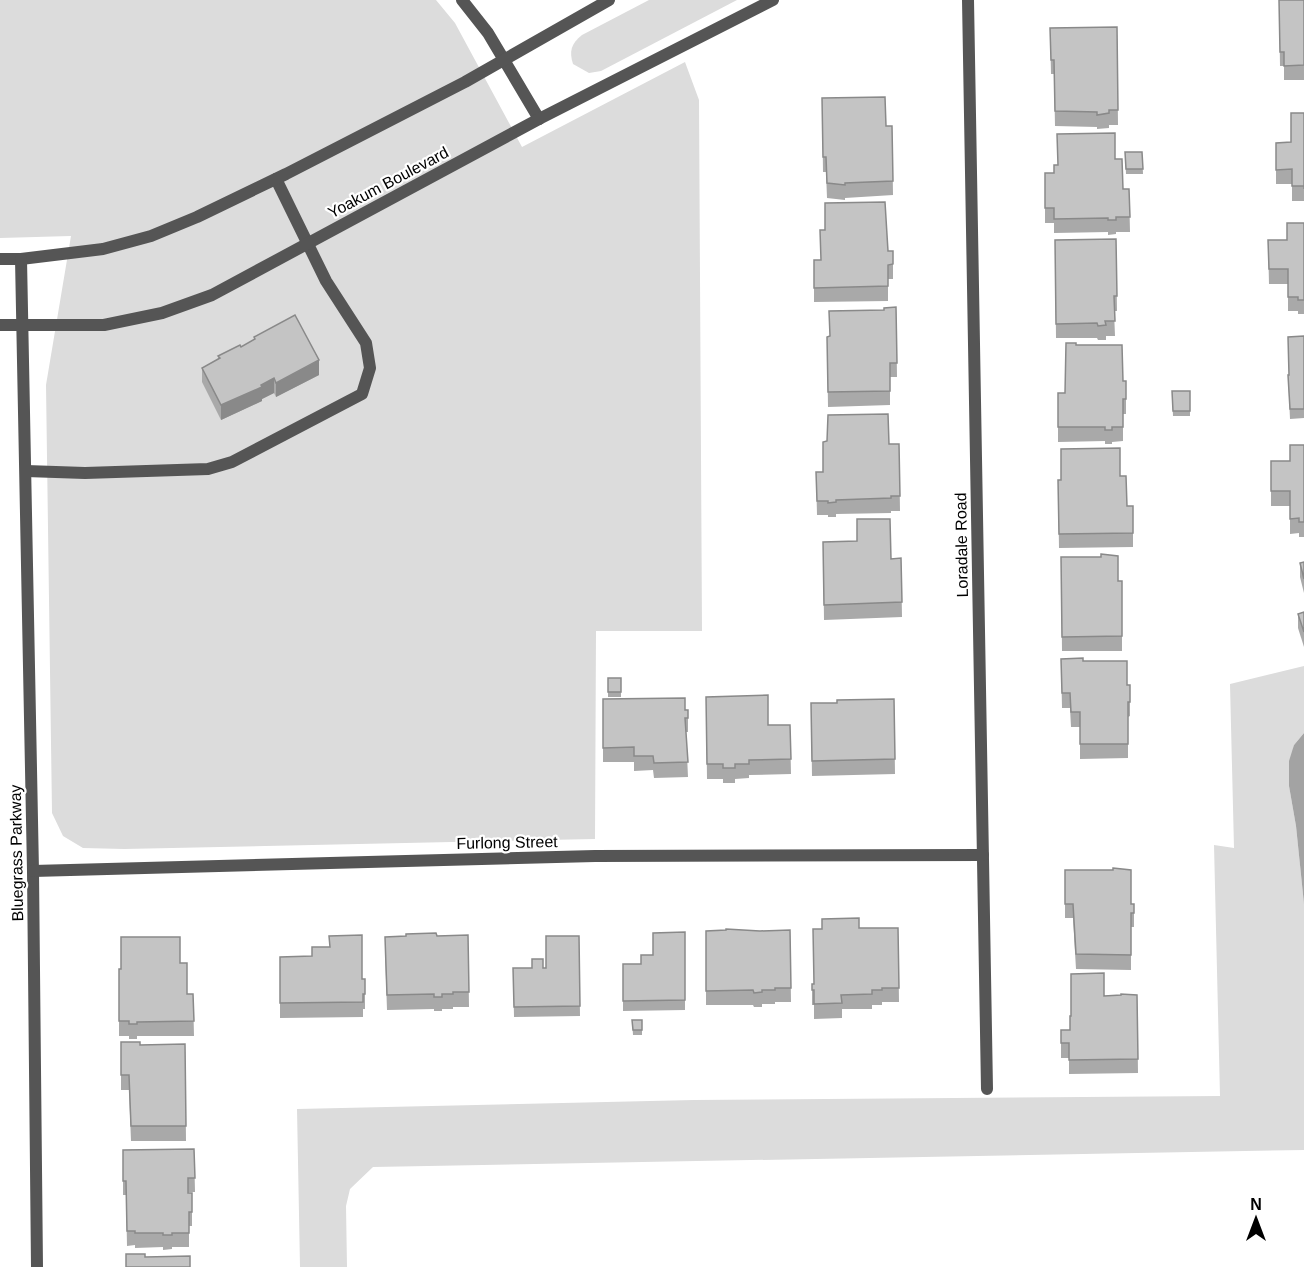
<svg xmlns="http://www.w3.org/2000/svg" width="1304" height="1267" viewBox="0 0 1304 1267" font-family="Helvetica,sans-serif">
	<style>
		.green { fill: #dcdcdc }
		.water { fill: #a3a3a3 }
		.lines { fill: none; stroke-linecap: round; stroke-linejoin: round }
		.service { stroke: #555; stroke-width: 12 }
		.minor { stroke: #555; stroke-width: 12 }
		.wall { fill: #a9a9a9 }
		.shaded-wall { fill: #898989 }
		.building { fill: #c4c4c4; stroke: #898989; stroke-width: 1.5 }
		.labels { text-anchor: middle; stroke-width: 4.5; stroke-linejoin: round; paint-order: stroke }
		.street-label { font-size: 16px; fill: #000; stroke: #fff }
	</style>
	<rect width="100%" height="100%" fill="#fff"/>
	<!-- green -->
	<g class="green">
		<polygon points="0,0 436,0 455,23 522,147 685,62 699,100 702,631 596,631 595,839 124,849 83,848 63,836 52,813 46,385 71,236 0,238"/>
		<path d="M649 0H737L601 71 589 73 573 64C569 51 571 44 582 35Z"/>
		<polygon points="1304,666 1304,733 1294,745 1289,786 1296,826 1304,904 1304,1150 373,1167 350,1189 346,1206 347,1267 300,1267 297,1109 694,1100 1220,1096 1214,845 1234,848 1230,684"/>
	</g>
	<!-- water -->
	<polygon class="water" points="1304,733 1304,904 1296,826 1289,786 1289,761 1294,745"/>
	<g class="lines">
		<!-- service -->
		<polyline class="service" points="26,471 85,473 208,469 232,462 362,394 370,368 366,343 326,281 276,179"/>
		<!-- minor -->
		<g class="minor">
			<polyline points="462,0 488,33 539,119"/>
			<polyline points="968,0 987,1089"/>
			<polyline points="0,259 21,259 103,249 151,236 197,217 286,174 465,82 609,0"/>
			<polyline points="21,259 33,871 37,1267"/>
			<polyline points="0,325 104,325 162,313 212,295 539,119 773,0"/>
			<polyline points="33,871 595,856 983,855"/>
		</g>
	</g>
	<!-- wall -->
	<g class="wall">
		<polygon points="1279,0 1304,0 1304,80 1284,80 1284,66 1280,66"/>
		<polygon points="1117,27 1118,125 1109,125 1109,128 1097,129 1097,127 1055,126 1054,74 1051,74 1050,28"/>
		<polygon points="822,98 886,126 892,126 893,195 845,198 845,200 827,198 826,172 823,172"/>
		<polygon points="1304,113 1304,203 1304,201 1292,201 1292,184 1276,184 1276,143 1291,142"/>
		<polygon points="1125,152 1142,152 1143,174 1126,174"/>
		<polygon points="1115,159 1123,189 1129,189 1130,232 1116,232 1116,234 1108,235 1108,232 1054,233 1054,223 1045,223 1045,173 1054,173"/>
		<polygon points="1304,223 1304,314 1298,314 1298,311 1288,311 1288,284 1269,284 1268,240 1287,240"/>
		<polygon points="1116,239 1117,311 1114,311 1115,336 1106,336 1106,340 1098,340 1097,338 1056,338 1055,240"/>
		<polygon points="888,251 893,251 893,279 888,279 888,301 814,302 814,260 821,260"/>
		<polygon points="896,307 897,377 890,377 890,405 828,407 827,337"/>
		<polygon points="1304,336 1304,418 1290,419 1288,375 1289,375"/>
		<polygon points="254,337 319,375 276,397 274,393 262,399 262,401 221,420 202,382 202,368 218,359 218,356 241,347 254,340"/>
		<polygon points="1076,345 1123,381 1126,399 1126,414 1123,414 1123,441 1112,442 1112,444 1105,444 1105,441 1058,442 1058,393 1065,393"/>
		<polygon points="1172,391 1190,391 1190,416 1173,416"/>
		<polygon points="889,444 899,444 900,511 891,511 891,513 836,514 836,517 828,517 828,515 817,515 816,472 823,472"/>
		<polygon points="1304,445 1304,537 1299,537 1299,533 1290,534 1290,506 1271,506 1271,461 1290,461"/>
		<polygon points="1120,476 1127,506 1133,506 1133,547 1059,548 1058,480"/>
		<polygon points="823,542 891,559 901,558 902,617 824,620"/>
		<polygon points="1061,557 1118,581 1122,581 1122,651 1062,651"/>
		<polygon points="1304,562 1304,593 1300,577 1300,563"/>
		<polygon points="1304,612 1304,647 1298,628 1298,614"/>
		<polygon points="1061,659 1083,661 1127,685 1130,702 1130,716 1128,717 1128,758 1080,759 1080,727 1071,727 1070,708 1062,708"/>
		<rect x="608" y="678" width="13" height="19"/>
		<polygon points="706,697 768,725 790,725 791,774 749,775 749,778 735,779 735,783 723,783 723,779 707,779"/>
		<polygon points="603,699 688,710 688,732 686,732 688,777 654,778 653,770 634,771 634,762 603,762"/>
		<polygon points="894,699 895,774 812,776 811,703 837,703"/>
		<polygon points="1065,870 1131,904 1134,904 1134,927 1131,927 1131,970 1076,969 1073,918 1065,918"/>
		<polygon points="859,928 898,928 899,1002 882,1002 882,1005 872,1005 872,1009 842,1009 842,1018 814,1019 814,1005 812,1005 812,984 814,984"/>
		<polygon points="790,930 791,1002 775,1002 775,1004 762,1004 762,1007 754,1007 753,1005 706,1005 706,931 760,931"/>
		<polygon points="685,932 685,1010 623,1011 623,964 641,964"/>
		<polygon points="468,935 469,1007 453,1007 453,1009 442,1009 442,1011 434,1011 434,1009 387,1010 385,951 437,936"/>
		<polygon points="579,936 580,1016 514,1017 513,968 546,968"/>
		<polygon points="280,957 362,979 365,994 365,1009 363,1009 363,1017 280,1018"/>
		<polygon points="180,963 187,994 193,994 194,1036 137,1036 137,1039 129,1039 129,1036 119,1036 119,969"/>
		<polygon points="1137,995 1138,1073 1069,1074 1069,1058 1061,1058 1061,1030 1070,1030 1071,1016 1104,996"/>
		<polygon points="632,1020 642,1030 642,1035 633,1035"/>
		<polygon points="121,1042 140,1045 185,1044 186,1141 131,1141 129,1090 121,1090"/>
		<polygon points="194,1149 195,1192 188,1192 192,1212 192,1226 189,1226 189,1247 172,1247 172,1249 163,1250 163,1247 135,1248 135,1245 127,1246 126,1195 123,1195 123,1150"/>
	</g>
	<!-- shaded-wall -->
	<g class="shaded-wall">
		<polygon points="319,360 319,375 276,397 276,383"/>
		<polygon points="274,378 274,393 262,399 262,401 221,420 221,405"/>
	</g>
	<!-- building -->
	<g class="building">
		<polygon points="1279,0 1304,0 1304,65 1284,66 1284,52 1280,52"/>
		<polygon points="1117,27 1118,110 1109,110 1109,113 1097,115 1097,112 1055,111 1054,60 1051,60 1050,28"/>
		<polygon points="885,97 886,126 892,126 893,181 845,183 845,185 827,183 826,157 823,157 822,98"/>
		<polygon points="1291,113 1304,113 1304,189 1304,186 1292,186 1292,169 1276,170 1276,143 1291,142"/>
		<polygon points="1115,133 1115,159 1122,159 1123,189 1129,189 1130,217 1116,217 1116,220 1108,220 1108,218 1054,219 1054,208 1045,208 1045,173 1054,173 1054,165 1058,165 1057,134"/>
		<polygon points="1125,152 1142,152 1143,169 1126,169"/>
		<polygon points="885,202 888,251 893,251 893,264 888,265 888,286 814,288 814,260 821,260 820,230 825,230 825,203"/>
		<polygon points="1287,223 1304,223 1304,300 1298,300 1298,297 1288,297 1288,269 1269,269 1268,240 1287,240"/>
		<polygon points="1116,239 1117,296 1114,296 1115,321 1105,321 1106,325 1098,326 1097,323 1056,324 1055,240"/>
		<polygon points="896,307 897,363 890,363 890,391 828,392 827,337 830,336 829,311 884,310 884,308"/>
		<polygon points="295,315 319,360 276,383 274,378 261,385 262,387 221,405 202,368 220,358 218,356 240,345 241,347 255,339 254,337"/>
		<polygon points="1304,336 1304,409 1290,409 1288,375 1289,375 1288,337"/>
		<polygon points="1066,343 1076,343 1076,345 1122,345 1123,381 1126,381 1126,399 1123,399 1123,427 1112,427 1112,430 1105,430 1105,427 1058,427 1058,393 1065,393"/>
		<polygon points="1172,391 1190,391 1190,411 1173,411"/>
		<polygon points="888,414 889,444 899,444 900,496 891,496 891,498 836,500 836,502 828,503 828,501 817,501 816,472 823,472 823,442 827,441 828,415"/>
		<polygon points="1290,445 1304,445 1304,522 1299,522 1299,518 1290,519 1290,491 1271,491 1271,461 1290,461"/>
		<polygon points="1120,448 1120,476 1126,476 1127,506 1133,506 1133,533 1059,534 1058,480 1061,480 1061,449"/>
		<polygon points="857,519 890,519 891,559 901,558 902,602 824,605 823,542 857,541"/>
		<polygon points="1101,554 1118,556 1118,581 1122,581 1122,636 1062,637 1061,557 1101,557"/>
		<polygon points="1304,562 1304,579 1300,563"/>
		<polygon points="1304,612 1304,632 1298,614"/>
		<polygon points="1083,658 1083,661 1127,661 1127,685 1130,685 1130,702 1128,702 1128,744 1080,744 1080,712 1071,712 1070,693 1062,693 1061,659"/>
		<rect x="608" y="678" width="13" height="14"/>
		<polygon points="768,695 768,725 790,725 791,759 749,760 749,764 735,764 735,768 723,768 723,764 707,764 706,697"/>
		<polygon points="685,698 685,710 688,710 688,718 685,718 688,762 654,763 653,756 634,756 634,747 603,748 603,699"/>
		<polygon points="894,699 895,759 812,761 811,703 837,703 837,700"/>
		<polygon points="1113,868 1131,870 1131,904 1134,904 1134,913 1131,913 1131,955 1076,954 1073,904 1065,904 1065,870 1113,870"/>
		<polygon points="859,918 859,928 898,928 899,988 882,988 882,990 872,990 872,994 841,995 842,1003 814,1004 814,990 812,990 812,984 814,984 813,929 822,929 822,919"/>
		<polygon points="726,929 760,931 790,930 791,988 775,988 775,990 762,990 762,992 754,993 753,990 706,991 706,931 726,930"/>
		<polygon points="685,932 685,1000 623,1001 623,964 641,964 641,955 653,955 653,933"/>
		<polygon points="436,933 437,936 468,935 469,992 453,992 453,994 442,994 442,997 434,997 434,994 387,995 385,937 406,936 406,934"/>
		<polygon points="362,935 362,979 365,979 365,994 363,994 363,1002 280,1003 280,957 312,956 312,947 330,947 329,936"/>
		<polygon points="546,936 579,936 580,1006 514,1007 513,968 532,968 532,959 543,959 543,968 546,968"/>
		<polygon points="121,937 180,937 180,963 187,963 187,994 193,994 194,1021 137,1022 137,1024 129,1024 129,1021 119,1021 119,969 121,969"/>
		<polygon points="1104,973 1104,996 1121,995 1121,994 1137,995 1138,1059 1069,1060 1069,1043 1061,1043 1061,1030 1070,1030 1070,1016 1071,1016 1071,974"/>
		<polygon points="632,1020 642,1020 642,1030 633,1030"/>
		<polygon points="121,1042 140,1042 140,1045 185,1044 186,1126 131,1126 129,1075 121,1075"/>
		<polygon points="194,1149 195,1178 188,1178 188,1193 192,1193 192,1212 189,1212 189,1233 172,1233 172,1235 163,1235 163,1233 135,1233 135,1231 127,1231 126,1181 123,1181 123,1150"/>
		<polygon points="126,1254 145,1254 145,1257 190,1256 190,1267 126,1267"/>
	</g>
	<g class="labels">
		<!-- street labels -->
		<g class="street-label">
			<text transform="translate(388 182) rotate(-28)" y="6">Yoakum Boulevard</text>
			<text transform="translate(961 545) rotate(-91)" y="6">Loradale Road</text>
			<text transform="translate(507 842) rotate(-1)" y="6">Furlong Street</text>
			<text transform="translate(16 853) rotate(-91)" y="6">Bluegrass Parkway</text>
		</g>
	</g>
	<!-- north arrow -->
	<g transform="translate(1256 1219)" stroke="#ffffff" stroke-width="4.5" paint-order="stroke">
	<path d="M0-4.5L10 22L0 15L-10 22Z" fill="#000000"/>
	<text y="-9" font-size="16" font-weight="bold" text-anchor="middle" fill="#000000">N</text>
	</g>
</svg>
